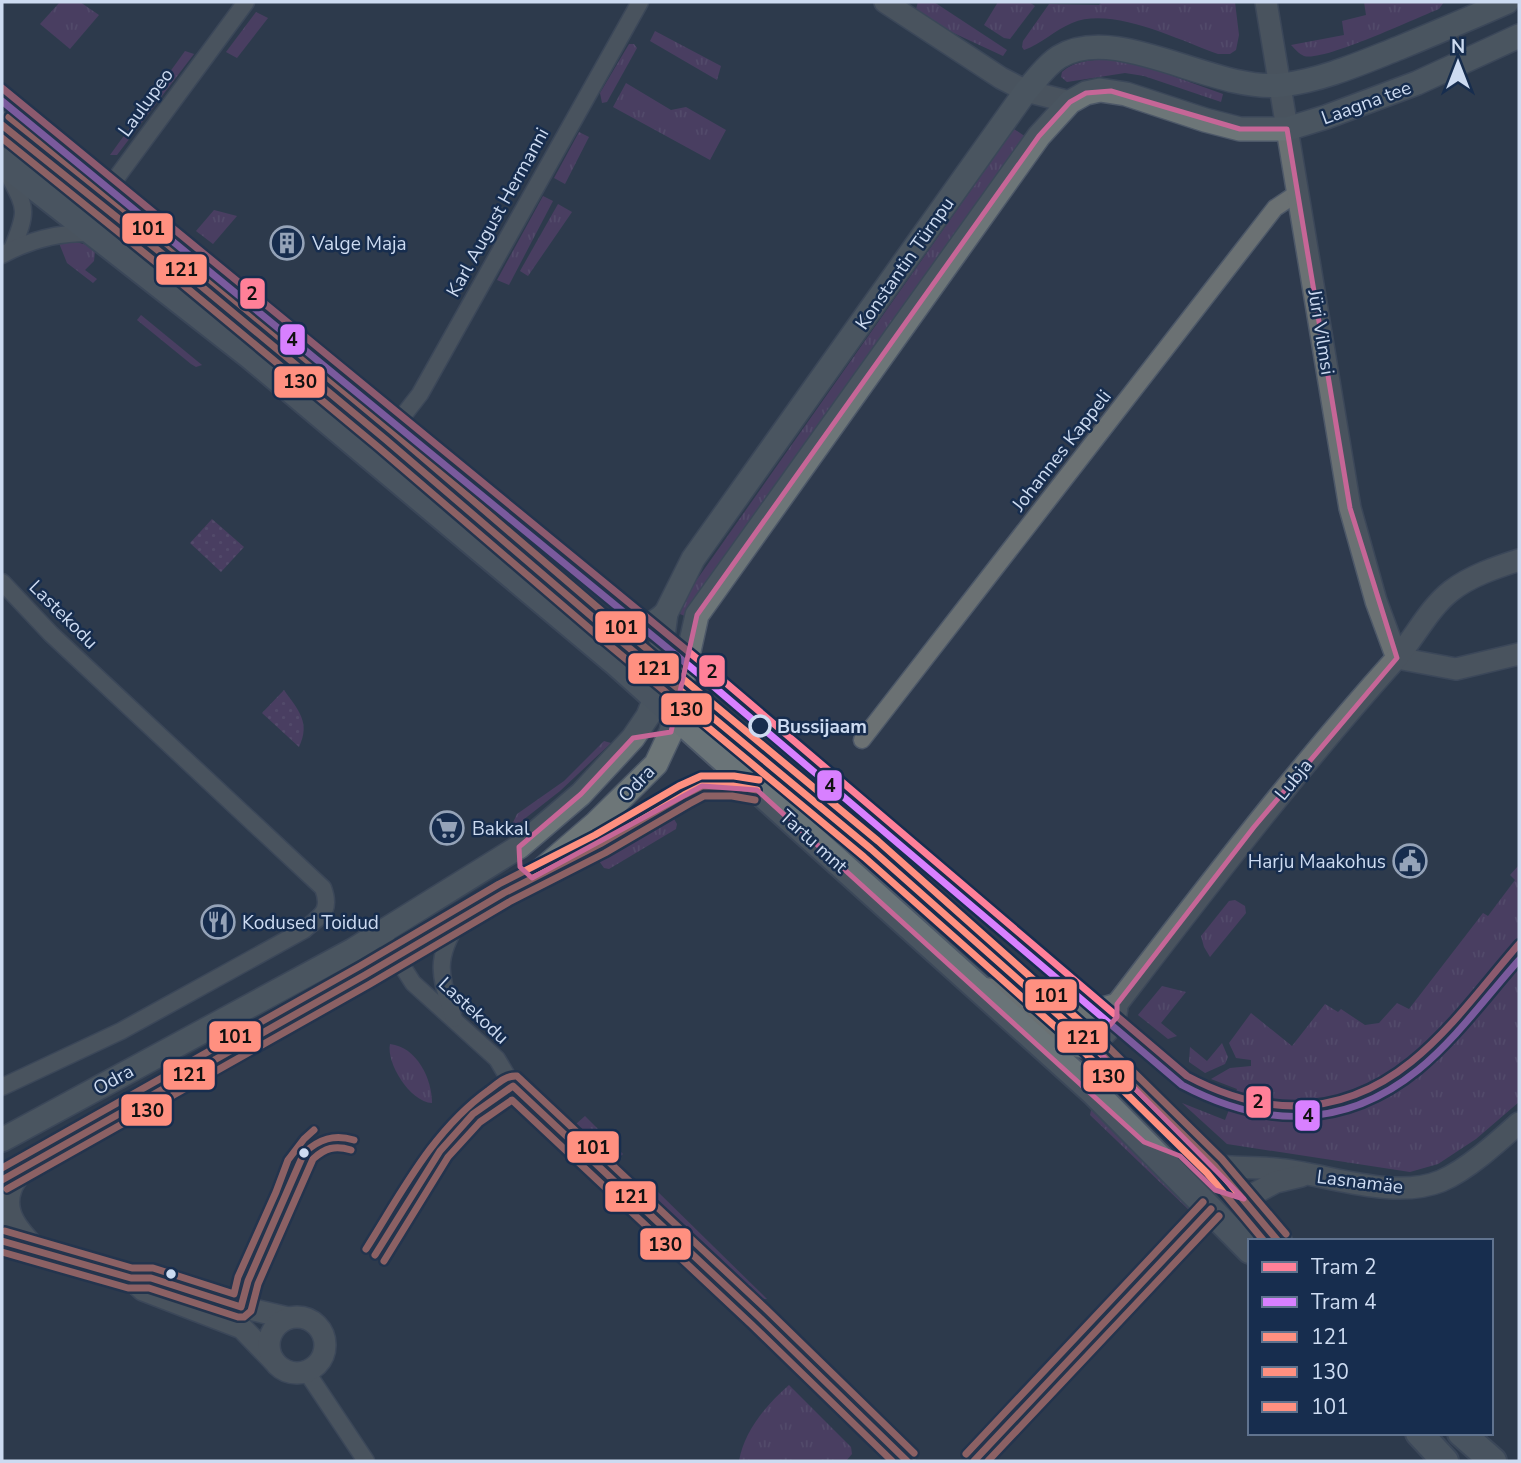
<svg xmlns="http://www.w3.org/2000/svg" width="1521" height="1463" viewBox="0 0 1521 1463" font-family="'Nunito Sans',sans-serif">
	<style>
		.grass { fill: url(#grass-tufts) }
		.park { fill: url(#park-dots) }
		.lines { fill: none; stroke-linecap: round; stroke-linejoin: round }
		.minor-casing { stroke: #4d5868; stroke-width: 19 }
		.tertiary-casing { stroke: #4d5868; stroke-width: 24 }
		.secondary-casing { stroke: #4d5868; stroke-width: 26 }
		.primary-casing { stroke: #4d5868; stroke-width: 30 }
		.minor { stroke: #6b7173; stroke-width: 16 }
		.tertiary { stroke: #6b7173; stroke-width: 21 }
		.secondary { stroke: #6d7678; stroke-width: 23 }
		.primary { stroke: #6a7478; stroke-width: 26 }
		.bus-1-casing { stroke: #172d4e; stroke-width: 12 }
		.bus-2-casing { stroke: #172d4e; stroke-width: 12 }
		.bus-3-casing { stroke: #172d4e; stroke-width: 12 }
		.bus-1 { stroke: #ff9080; stroke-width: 7 }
		.bus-2 { stroke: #ff9080; stroke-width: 7 }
		.bus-3 { stroke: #ff9080; stroke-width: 7 }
		.tram-1-casing { stroke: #172d4e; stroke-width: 12 }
		.tram-2-casing { stroke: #172d4e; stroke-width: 12 }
		.tram-1 { stroke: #ff8098; stroke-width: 7 }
		.tram-2 { stroke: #d880ff; stroke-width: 7 }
		.marked { fill: none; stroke: #c66697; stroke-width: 5; stroke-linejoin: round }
		.stop-dot { fill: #172d4e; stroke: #cddbf1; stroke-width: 3.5 }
		.bus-dot { fill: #cddbf1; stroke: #172d4e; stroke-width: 2.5 }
		.labels { text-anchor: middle; stroke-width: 5; stroke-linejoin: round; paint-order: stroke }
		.street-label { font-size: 19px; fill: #cddbf1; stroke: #172d4e }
		.poi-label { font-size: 19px; fill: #cddbf1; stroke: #172d4e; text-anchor: start }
		.stop-label { font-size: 19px; font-weight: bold; fill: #cddbf1; stroke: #172d4e; text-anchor: start }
		.line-badge { stroke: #172d4e; stroke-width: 2.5 }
		.pale-badge-label { font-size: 19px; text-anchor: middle; font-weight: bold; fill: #111 }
	</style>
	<defs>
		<pattern id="grass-tufts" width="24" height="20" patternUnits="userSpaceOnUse" patternTransform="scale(1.75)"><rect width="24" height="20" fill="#6b447b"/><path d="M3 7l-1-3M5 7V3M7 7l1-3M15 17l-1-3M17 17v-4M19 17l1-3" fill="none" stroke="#7f5e8e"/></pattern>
		<pattern id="park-dots" width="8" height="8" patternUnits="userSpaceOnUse" patternTransform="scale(1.75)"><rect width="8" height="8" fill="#6b447b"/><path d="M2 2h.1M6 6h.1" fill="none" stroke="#7f5e8e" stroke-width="1.8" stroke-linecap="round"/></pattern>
	</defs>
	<rect width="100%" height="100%" fill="#2e3a4d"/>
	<!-- grass -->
	<g class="grass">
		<polygon points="60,2 80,2 99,15 70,49 40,24"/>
		<polygon points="918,2 934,2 1007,50 1003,56 945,29 916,9"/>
		<polygon points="998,2 1029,2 1035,6 1010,39 1004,38 984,25"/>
		<path d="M1102 2H1235L1239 35 1236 50 1230 54H1218C1178 40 1112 6 1072 23 1055 30 1041 44 1024 50L1022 47 1023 41 1049 4 1099 5Z"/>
		<path d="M1364 2H1444L1439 9C1416 18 1323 62 1304 56 1299 54 1295 49 1291 45L1344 35 1342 21 1366 15Z"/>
		<polygon points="256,12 268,18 237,58 226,52"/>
		<polygon points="655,31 721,66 717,80 650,41"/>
		<polygon points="629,44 634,44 637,48 607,102 602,103 600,93"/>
		<polygon points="185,51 194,54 117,155 110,155"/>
		<path d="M1111 59 1139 64 1223 94 1221 102 1144 76 1125 73 1067 82 1061 77 1062 72C1075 60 1094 60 1111 59Z"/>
		<polygon points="626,83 671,110 686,107 726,130 710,160 613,107"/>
		<polygon points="1014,129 1026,137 687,617 680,614 685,596 698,578"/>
		<polygon points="579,132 589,137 565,184 554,178"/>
		<polygon points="543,196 553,201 509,285 497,280"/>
		<polygon points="558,204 572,212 528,276 520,271"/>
		<polygon points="214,210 237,216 213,244 196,231"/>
		<polygon points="69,240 87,245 95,252 94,261 85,270 97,279 93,283 67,263 59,243"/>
		<polygon points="141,315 202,365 196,367 191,364 137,320"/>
		<polygon points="604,741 611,743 560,791 509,831 517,814 564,781"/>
		<polygon points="674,819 677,824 676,829 609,869 604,868 599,861"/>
		<polygon points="1519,865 1519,1102 1476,1139 1438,1164 1410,1172 1227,1144 1182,1103 1225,1120 1237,1089 1211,1079 1230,1068 1251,1066 1251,1060 1236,1058 1229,1043 1251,1013 1292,1046 1325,1004 1338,1012 1341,1009 1365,1025 1379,1023 1397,1003 1409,1009 1483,913 1488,916 1515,880 1510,875"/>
		<polygon points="1235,900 1245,906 1246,913 1210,957 1204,947 1201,936 1229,901"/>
		<polygon points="1162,986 1186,992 1161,1023 1177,1036 1168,1039 1138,1015"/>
		<polygon points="1222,1043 1228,1057 1225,1064 1205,1073 1189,1062 1190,1047 1207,1061"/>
		<path d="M390 1044C417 1047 432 1079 432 1103 410 1102 386 1063 390 1044Z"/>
		<polygon points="1092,1105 1188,1202 1191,1212 1090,1115"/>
		<polygon points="585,1116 623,1154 615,1161 576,1124"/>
		<polygon points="656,1190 767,1299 753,1299 656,1203 653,1194"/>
		<path d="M789 1385 851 1447 852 1454 846 1461H739C744 1431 766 1405 789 1385Z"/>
	</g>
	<!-- park -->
	<g class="park">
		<polygon points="212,519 244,547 221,572 190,543"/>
		<path d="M284 690C298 710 311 722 299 747L262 713Z"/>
	</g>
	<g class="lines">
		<defs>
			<g id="minor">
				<path d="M6 170C26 209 29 208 12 249"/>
				<polyline points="97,210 99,202 114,181 246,2"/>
				<path d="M2 255C31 239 60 232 93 233"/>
				<polyline points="385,439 420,394 640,2"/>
				<path d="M2 582 51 634 323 888C332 912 320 916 304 930L121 1031 2 1087"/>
				<polyline points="862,740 1275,208 1299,192"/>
				<polyline points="381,933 413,983 497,1059 513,1086 549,1122 759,1317 907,1461"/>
				<path d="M454 1019C441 977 433 962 458 922"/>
				<polyline points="306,1371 366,1461"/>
				<polyline points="974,1461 1211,1209"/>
			</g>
			<g id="tertiary">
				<polyline points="885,2 1001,78 1026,91 1070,102"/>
				<polyline points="1266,2 1350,508 1376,601 1397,658"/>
				<polyline points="1397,658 1456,669 1519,654"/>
				<path d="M977 987C987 989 1000 990 1008 995 1034 1013 1068 1068 1102 1037 1113 1027 1117 1017 1117 1004"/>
				<path d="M1117 1004C1207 887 1296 770 1395 660 1414 639 1428 609 1451 591 1470 576 1497 567 1519 560"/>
				<path d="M1050 1007C1073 1017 1094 1011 1117 1004"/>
				<path d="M1215 1166C1235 1168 1255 1167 1275 1169 1325 1173 1392 1201 1441 1181 1467 1170 1498 1142 1519 1123"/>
				<path d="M23 1170C19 1175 13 1182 11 1189 1 1215 23 1235 39 1252"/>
				<polyline points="1244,1199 1276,1182 1301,1176"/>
				<polyline points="2,1241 131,1278 151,1278 241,1307 288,1318"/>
				<polyline points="132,1280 143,1290 242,1328 274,1361"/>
				<circle cx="297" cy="1345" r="28"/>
			</g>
			<g id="secondary">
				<path d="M604 627C631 629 645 633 666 613"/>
				<polyline points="566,861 702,786 733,786 757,790"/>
				<path d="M2 1140 353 950 519 847 581 794 633 738 648 716 655 698 666 613 693 559 1026 91C1036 80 1046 65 1059 57 1117 22 1214 93 1282 85 1323 80 1361 63 1399 48 1435 33 1471 18 1507 2"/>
				<polyline points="2,1180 532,878 596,823 656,764 671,732 697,615 1039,136 1070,102 1086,93 1100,90 1126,94 1205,120 1240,129 1287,129 1326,117 1417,83 1519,36"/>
			</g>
			<g id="primary">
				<polyline points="2,125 165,256 385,439 604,627 871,849 1092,1045 1215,1166 1278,1241"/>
				<polyline points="2,161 251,356 618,664 1094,1092 1250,1250"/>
				<polyline points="1419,1433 1445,1461"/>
				<polyline points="1461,1433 1493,1461"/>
			</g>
		</defs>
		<!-- minor casing -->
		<use href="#minor" class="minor-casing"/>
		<!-- tertiary casing -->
		<use href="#tertiary" class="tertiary-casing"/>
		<!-- secondary casing -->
		<use href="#secondary" class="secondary-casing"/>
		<!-- primary casing -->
		<use href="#primary" class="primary-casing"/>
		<!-- minor -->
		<use href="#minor" class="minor"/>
		<!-- tertiary -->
		<use href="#tertiary" class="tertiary"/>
		<!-- secondary -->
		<use href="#secondary" class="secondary"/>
		<!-- primary -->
		<use href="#primary" class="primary"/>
		<defs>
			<g id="bus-1">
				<polyline points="2,125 165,256 385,439 604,627 871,849 1092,1045 1215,1166 1278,1241"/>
				<polyline points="2,1180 365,975 504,893 600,844 684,795 702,786 733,786 757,790"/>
				<path d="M2 1241 131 1278H151L241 1307 248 1281 304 1153C319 1139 334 1134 354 1140"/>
				<polyline points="375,1255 440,1151 473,1114 513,1086 759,1317 907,1461"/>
				<polyline points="974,1461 1211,1209"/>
			</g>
			<g id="bus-2">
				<polyline points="2,138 158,264 378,447 597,635 864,857 1085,1053 1207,1173 1264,1241"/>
				<polyline points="7,1189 370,984 509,902 605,853 689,804 704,796 732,796 755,800"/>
				<path d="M2 1252 128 1288H149L238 1317H244L251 1311 258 1284 313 1159C325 1148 335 1145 351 1150"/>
				<polyline points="384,1261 448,1157 480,1122 512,1100 752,1325 892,1461"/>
				<polyline points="988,1461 1219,1216"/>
			</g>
			<g id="bus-3">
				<polyline points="9,117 172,248 392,431 611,619 878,841 1099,1038 1222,1159 1286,1234"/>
				<polyline points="2,1168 360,966 499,884 595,835 679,786 701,776 734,776 759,780"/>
				<polyline points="5,1231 132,1268 153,1268 234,1294 238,1277 276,1192 288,1160 304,1139 314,1130"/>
				<path d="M366 1249C402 1192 433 1130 489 1090 497 1084 506 1075 517 1076L766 1309 914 1453"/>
				<polyline points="966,1454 1203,1202"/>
			</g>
		</defs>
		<!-- bus-1 casing -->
		<use href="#bus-1" class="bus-1-casing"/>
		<!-- bus-2 casing -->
		<use href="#bus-2" class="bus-2-casing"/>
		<!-- bus-3 casing -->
		<use href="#bus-3" class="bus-3-casing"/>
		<!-- bus-1 -->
		<use href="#bus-1" class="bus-1"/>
		<!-- bus-2 -->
		<use href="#bus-2" class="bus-2"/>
		<!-- bus-3 -->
		<use href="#bus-3" class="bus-3"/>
		<defs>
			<path id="tram-1" d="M2 88 706 666 1187 1076C1264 1117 1340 1119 1411 1062 1452 1029 1484 984 1519 944"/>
			<path id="tram-2" d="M2 101 699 674 1182 1085C1263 1128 1344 1130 1418 1070 1456 1039 1486 997 1519 960"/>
		</defs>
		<!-- tram-1 casing -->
		<use href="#tram-1" class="tram-1-casing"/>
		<!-- tram-2 casing -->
		<use href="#tram-2" class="tram-2-casing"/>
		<!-- tram-1 -->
		<use href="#tram-1" class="tram-1"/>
		<!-- tram-2 -->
		<use href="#tram-2" class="tram-2"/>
	</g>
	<!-- marked area -->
	<path d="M0 0H1521V1463H0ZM1111 91 1240 129H1287L1350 508 1397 658 1254 827 1117 1004V1017L1092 1045 1244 1199 1215 1190 1180 1156 1144 1142 757 790 702 786 532 878 520 867 519 847 581 794 633 738 671 732 697 615 1039 136 1070 102 1086 93Z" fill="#2e3a4d" fill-opacity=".55" fill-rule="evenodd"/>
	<path class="marked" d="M1111 91 1240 129H1287L1350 508 1397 658 1254 827 1117 1004V1017L1092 1045 1244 1199 1215 1190 1180 1156 1144 1142 757 790 702 786 532 878 520 867 519 847 581 794 633 738 671 732 697 615 1039 136 1070 102 1086 93Z"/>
	<!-- icons -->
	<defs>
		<symbol id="building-ring" viewBox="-11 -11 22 22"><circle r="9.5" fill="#172d4e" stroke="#95a3b8" stroke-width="1.5"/><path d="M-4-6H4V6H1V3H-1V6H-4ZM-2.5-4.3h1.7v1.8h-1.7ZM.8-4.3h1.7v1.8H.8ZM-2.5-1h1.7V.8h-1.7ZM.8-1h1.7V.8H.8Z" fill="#95a3b8"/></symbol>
		<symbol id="supermarket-ring" viewBox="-11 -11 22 22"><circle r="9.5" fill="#172d4e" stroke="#95a3b8" stroke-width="1.5"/><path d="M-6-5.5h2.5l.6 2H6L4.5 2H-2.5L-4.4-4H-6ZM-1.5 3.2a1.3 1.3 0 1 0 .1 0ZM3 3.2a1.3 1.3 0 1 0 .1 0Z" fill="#95a3b8"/></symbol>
		<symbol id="civic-ring" viewBox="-11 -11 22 22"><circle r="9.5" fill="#172d4e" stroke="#95a3b8" stroke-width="1.5"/><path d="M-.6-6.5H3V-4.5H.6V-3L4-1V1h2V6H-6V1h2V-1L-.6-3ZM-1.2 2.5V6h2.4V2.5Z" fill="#95a3b8"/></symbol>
		<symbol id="restaurant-ring" viewBox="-11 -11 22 22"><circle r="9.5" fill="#172d4e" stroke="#95a3b8" stroke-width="1.5"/><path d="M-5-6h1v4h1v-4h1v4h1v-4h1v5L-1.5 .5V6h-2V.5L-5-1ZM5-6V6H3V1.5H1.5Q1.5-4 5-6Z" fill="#95a3b8"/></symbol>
	</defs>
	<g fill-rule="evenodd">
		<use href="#building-ring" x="268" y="224" width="38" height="38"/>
		<use href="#supermarket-ring" x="428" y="809" width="38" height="38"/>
		<use href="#civic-ring" x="1391" y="842" width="38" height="38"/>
		<use href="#restaurant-ring" x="199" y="903" width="38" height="38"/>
	</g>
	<!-- markers -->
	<circle class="stop-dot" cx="760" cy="726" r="10"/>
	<g class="bus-dot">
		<circle cx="304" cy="1153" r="6"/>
		<circle cx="171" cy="1274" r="6"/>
	</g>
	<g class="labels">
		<!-- street labels -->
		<g class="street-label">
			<text transform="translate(145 102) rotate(-54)" y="7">Laulupeo</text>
			<text transform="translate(1366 102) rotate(-20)" y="7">Laagna tee</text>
			<text transform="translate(497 212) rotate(-61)" y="7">Karl August Hermanni</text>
			<text transform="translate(904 263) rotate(-55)" y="7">Konstantin Türnpu</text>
			<text transform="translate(1322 332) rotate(81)" y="7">Jüri Vilmsi</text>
			<text transform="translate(1061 450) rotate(-52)" y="7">Johannes Kappeli</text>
			<text transform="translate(64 614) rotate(45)" y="7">Lastekodu</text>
			<text transform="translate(1293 779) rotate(-51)" y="7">Lubja</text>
			<text transform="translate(636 783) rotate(-46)" y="7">Odra</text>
			<text transform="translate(814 841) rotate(42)" y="7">Tartu mnt</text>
			<text transform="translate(474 1010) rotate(43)" y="7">Lastekodu</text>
			<text transform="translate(113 1079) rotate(-29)" y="7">Odra</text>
			<text transform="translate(1360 1181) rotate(7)" y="7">Lasnamäe</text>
		</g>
		<!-- poi labels -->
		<g class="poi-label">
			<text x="312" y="250">Valge Maja</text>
			<text x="472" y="835">Bakkal</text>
			<text x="1386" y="868" text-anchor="end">Harju Maakohus</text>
			<text x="242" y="929">Kodused Toidud</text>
		</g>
		<!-- stop labels -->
		<g class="stop-label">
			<text x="777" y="733">Bussijaam</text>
		</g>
	</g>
	<g class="line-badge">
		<rect x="121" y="212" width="53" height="33" rx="7" fill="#ff9080"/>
		<rect x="155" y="253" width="53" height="33" rx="7" fill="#ff9080"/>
		<rect x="239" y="277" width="27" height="33" rx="7" fill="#ff8098"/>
		<rect x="279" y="323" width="27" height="33" rx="7" fill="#d880ff"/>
		<rect x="273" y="365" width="53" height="34" rx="7" fill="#ff9080"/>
		<rect x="594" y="610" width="53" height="34" rx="7" fill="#ff9080"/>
		<rect x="627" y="652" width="53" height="33" rx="7" fill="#ff9080"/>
		<rect x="698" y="654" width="28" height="34" rx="7" fill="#ff8098"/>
		<rect x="660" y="692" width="53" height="34" rx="7" fill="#ff9080"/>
		<rect x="816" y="769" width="27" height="33" rx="7" fill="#d880ff"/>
		<rect x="1024" y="978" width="54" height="34" rx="7" fill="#ff9080"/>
		<rect x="208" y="1020" width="54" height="33" rx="7" fill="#ff9080"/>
		<rect x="1056" y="1020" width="53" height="34" rx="7" fill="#ff9080"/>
		<rect x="162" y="1058" width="54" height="33" rx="7" fill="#ff9080"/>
		<rect x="1082" y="1059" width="53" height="34" rx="7" fill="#ff9080"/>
		<rect x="1245" y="1085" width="27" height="34" rx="7" fill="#ff8098"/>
		<rect x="120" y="1093" width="53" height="34" rx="7" fill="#ff9080"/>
		<rect x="1294" y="1099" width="27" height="33" rx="7" fill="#d880ff"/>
		<rect x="566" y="1130" width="54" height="34" rx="7" fill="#ff9080"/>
		<rect x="604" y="1180" width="53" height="33" rx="7" fill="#ff9080"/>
		<rect x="639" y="1227" width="53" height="34" rx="7" fill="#ff9080"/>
	</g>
	<g class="pale-badge-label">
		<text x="148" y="235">101</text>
		<text x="181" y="276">121</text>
		<text x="252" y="300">2</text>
		<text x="292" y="346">4</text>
		<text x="300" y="388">130</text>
		<text x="621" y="634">101</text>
		<text x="654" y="675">121</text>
		<text x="712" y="678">2</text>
		<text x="686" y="716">130</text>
		<text x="830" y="792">4</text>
		<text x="1051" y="1002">101</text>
		<text x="235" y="1043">101</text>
		<text x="1083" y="1044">121</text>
		<text x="189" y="1081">121</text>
		<text x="1108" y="1083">130</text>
		<text x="1258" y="1108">2</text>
		<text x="147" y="1117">130</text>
		<text x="1308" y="1122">4</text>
		<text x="593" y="1154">101</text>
		<text x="631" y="1203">121</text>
		<text x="665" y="1251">130</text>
	</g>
	<!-- border -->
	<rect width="1521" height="1463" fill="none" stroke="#cddbf1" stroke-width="7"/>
	<!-- legend -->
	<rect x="1248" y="1239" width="245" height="196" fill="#172d4e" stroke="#60738f" stroke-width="2"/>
	<rect x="1262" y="1262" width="35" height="10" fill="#ff8098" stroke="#60738f" stroke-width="2"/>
	<text x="1311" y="1274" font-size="21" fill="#cddbf1">Tram 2</text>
	<rect x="1262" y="1297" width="35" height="10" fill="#d880ff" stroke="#60738f" stroke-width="2"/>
	<text x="1311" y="1309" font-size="21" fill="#cddbf1">Tram 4</text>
	<rect x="1262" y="1332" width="35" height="10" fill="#ff9080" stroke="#60738f" stroke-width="2"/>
	<text x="1311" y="1344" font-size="21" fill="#cddbf1">121</text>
	<rect x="1262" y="1367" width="35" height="10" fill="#ff9080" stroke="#60738f" stroke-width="2"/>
	<text x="1311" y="1379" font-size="21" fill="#cddbf1">130</text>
	<rect x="1262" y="1402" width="35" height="10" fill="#ff9080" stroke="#60738f" stroke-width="2"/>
	<text x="1311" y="1414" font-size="21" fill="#cddbf1">101</text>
	<!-- north arrow -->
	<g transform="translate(1458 63)" stroke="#172d4e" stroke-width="5" paint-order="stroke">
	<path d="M0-5L12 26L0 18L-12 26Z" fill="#cddbf1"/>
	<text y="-10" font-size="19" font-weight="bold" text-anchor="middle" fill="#cddbf1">N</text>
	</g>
</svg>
